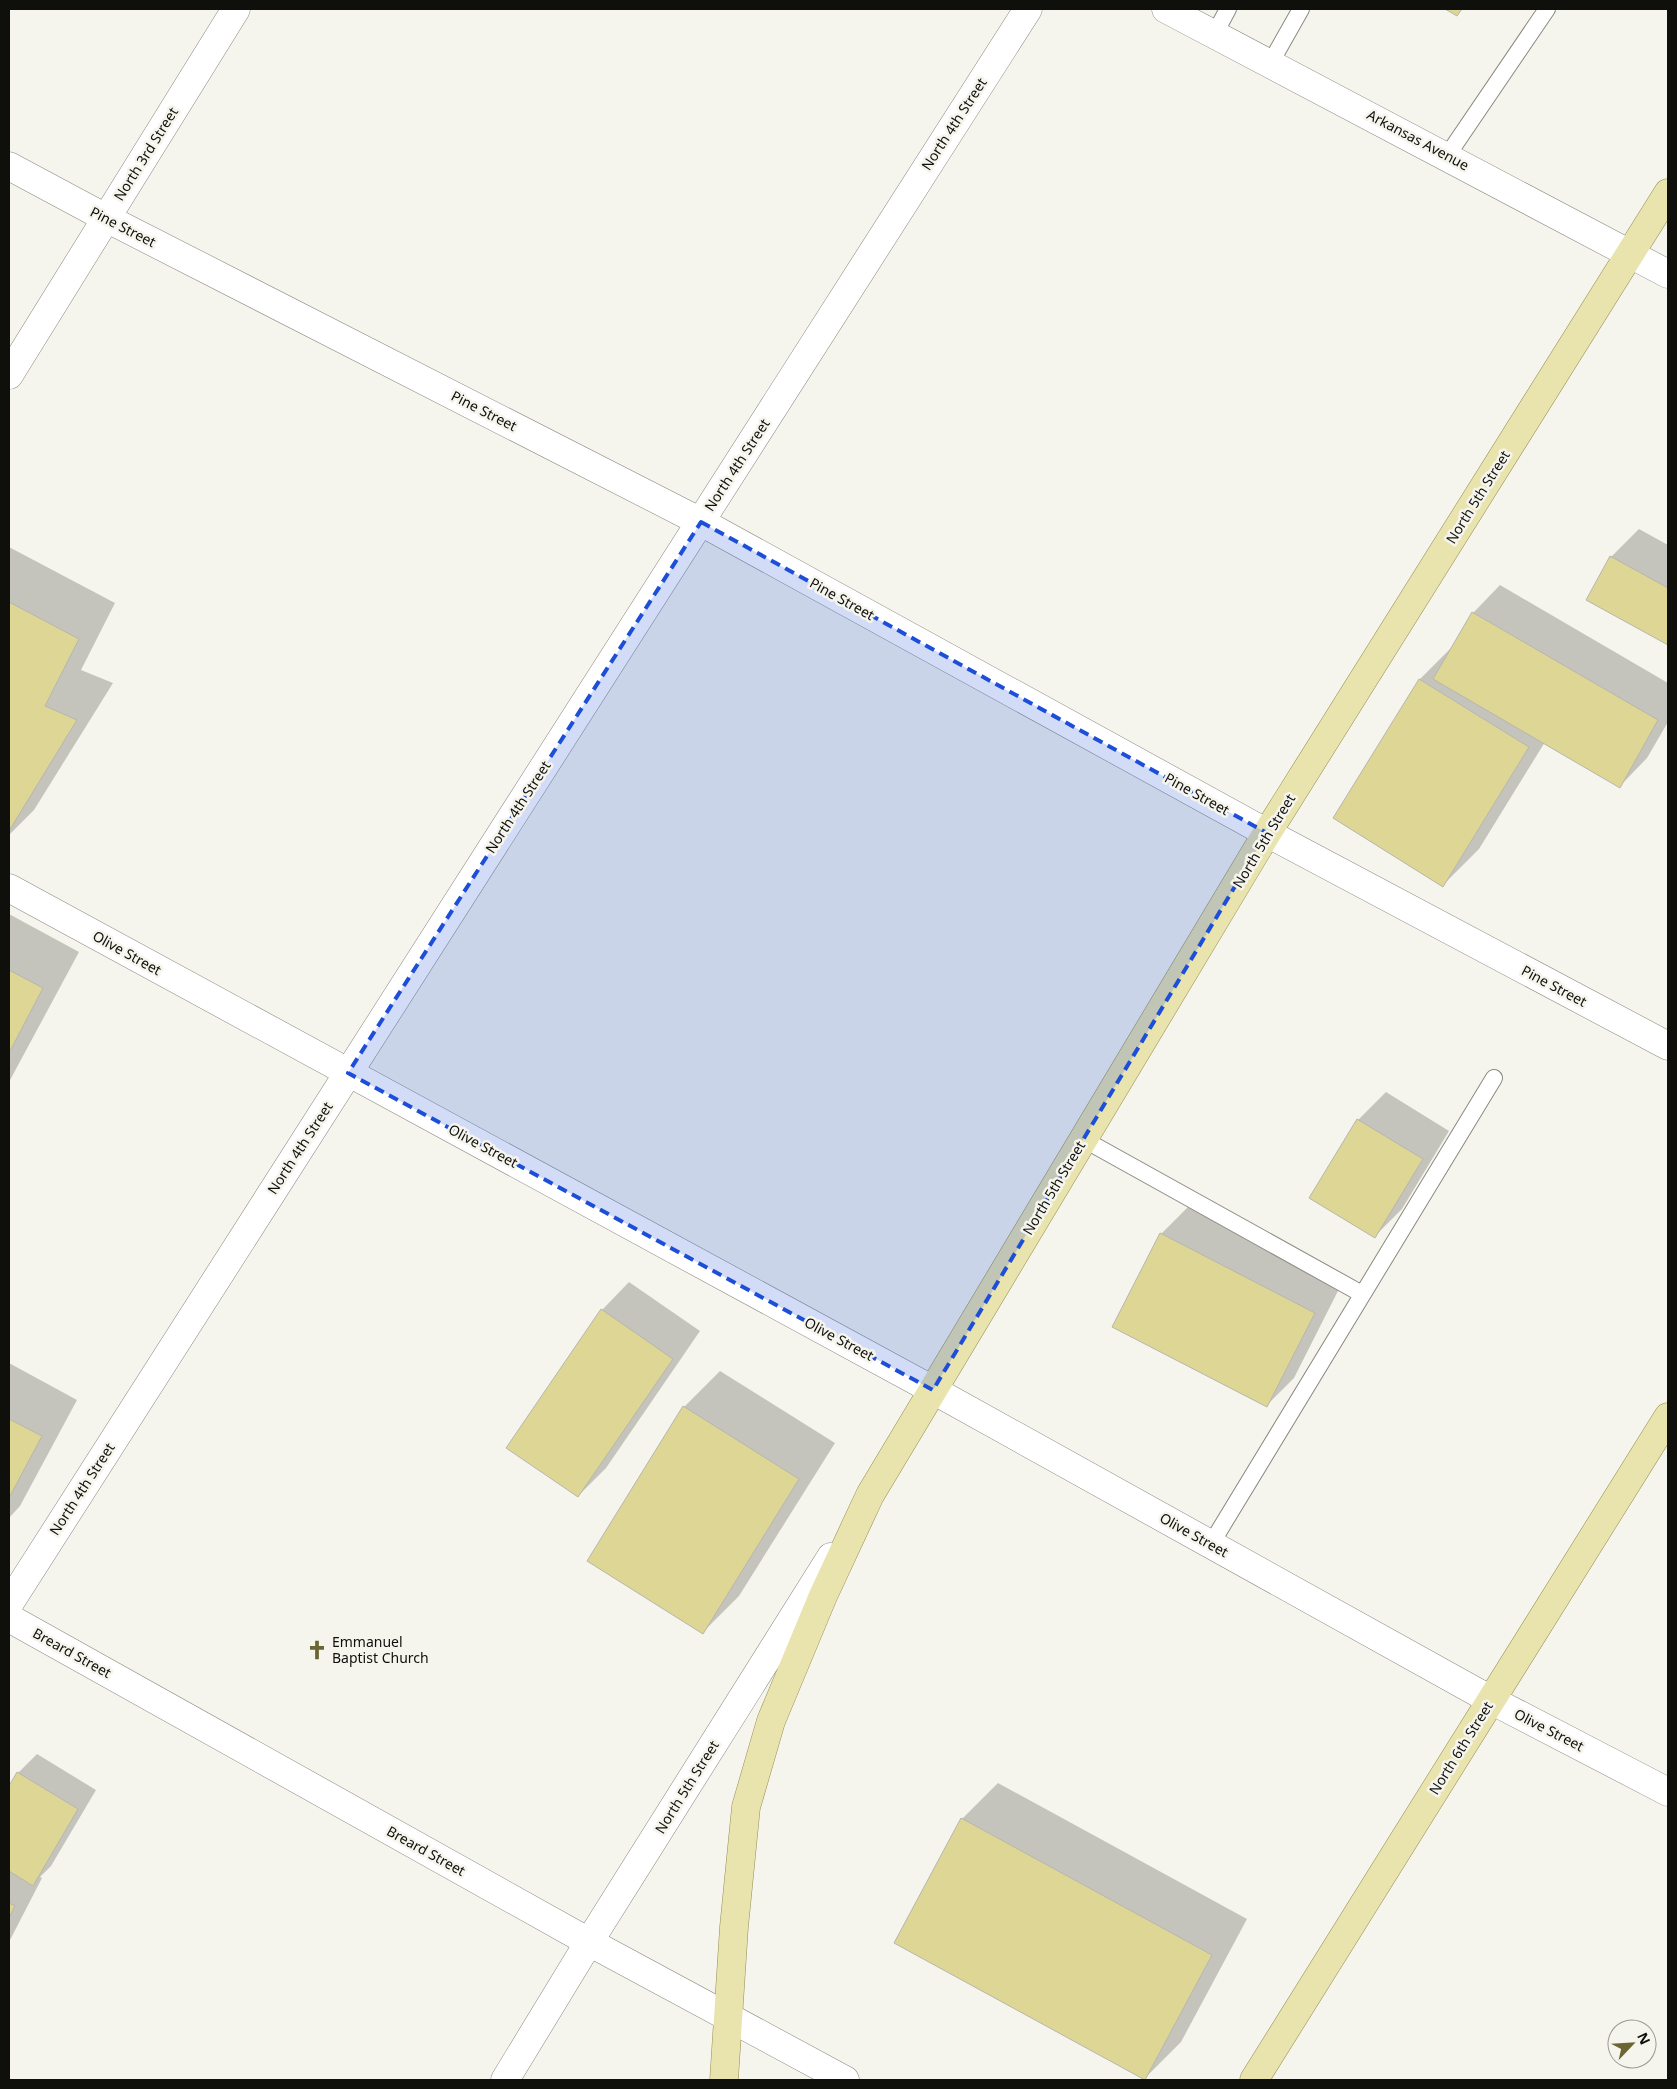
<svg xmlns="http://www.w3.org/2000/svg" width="1677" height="2089" viewBox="0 0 1677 2089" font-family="'Noto Sans',sans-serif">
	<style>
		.shadow { fill: #0003 }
		.building { fill: #ddd695; stroke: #b7b6ae }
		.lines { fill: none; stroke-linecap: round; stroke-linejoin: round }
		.service-casing { stroke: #8a8982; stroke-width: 18 }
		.minor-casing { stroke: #8a8982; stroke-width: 29 }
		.tertiary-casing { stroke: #8a8982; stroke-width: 29 }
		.primary-casing { stroke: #948d52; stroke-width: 29 }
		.service { stroke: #fff; stroke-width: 16 }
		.minor { stroke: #fff; stroke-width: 28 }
		.tertiary { stroke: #fff; stroke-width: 28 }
		.primary { stroke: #e9e3ae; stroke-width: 28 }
		.marked { fill: #1d4ed8; fill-opacity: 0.2; stroke: #1d4ed8; stroke-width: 4; stroke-dasharray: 10 6; stroke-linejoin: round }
		.labels { text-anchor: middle; stroke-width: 5; stroke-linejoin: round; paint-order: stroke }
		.street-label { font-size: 14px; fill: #0f0f0c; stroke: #f6f5ed }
		.poi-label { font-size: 14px; fill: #0f0f0c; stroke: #f6f5ed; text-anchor: start }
	</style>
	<rect width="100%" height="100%" fill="#f6f5ed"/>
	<!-- shadow -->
	<g class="shadow">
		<polygon points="1639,529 1668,545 1668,643 1588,600 1611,557"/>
		<polygon points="9,547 115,603 81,670 113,683 34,810 9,835"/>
		<polygon points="1500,585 1668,683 1668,722 1647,758 1620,786 1545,742 1479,849 1443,885 1335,818 1420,679 1454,645 1473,613"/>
		<polygon points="9,914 79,952 9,1082"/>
		<polygon points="1386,1092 1449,1131 1402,1209 1374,1237 1358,1120"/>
		<polygon points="1189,1206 1341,1285 1294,1378 1266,1406 1161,1234"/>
		<polygon points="629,1282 700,1331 606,1468 578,1496 602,1310"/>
		<polygon points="9,1363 77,1400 20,1506 9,1518"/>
		<polygon points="720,1371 835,1443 739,1596 703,1632 684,1407"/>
		<polygon points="37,1754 96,1790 51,1866 40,1877 42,1878 9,1942 9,1789 18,1773"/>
		<polygon points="998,1783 1247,1919 1181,2042 1145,2078 962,1819"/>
	</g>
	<!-- building -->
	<g class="building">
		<polygon points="1445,9 1462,9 1457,16"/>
		<polygon points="1610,556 1668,588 1668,645 1586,600"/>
		<polygon points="9,602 79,639 45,706 77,720 9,831"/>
		<polygon points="1472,612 1658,720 1620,788 1433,679"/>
		<polygon points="1419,679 1529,747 1443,887 1333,818"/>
		<polygon points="9,970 43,988 9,1053"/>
		<polygon points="1357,1119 1423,1159 1375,1238 1309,1198"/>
		<polygon points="1160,1233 1315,1313 1267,1407 1112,1327"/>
		<polygon points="601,1309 673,1359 578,1497 506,1448"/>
		<polygon points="683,1406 799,1479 703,1634 587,1561"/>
		<polygon points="9,1419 42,1436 9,1498"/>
		<polygon points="17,1772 78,1809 33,1886 9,1871 9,1786"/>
		<polygon points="961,1818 1212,1955 1145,2080 894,1943"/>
		<polygon points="9,1903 15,1906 9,1918"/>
	</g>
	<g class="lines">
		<defs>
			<g id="service">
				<polyline points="1214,35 1228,9"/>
				<polyline points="1271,62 1301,9"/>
				<polyline points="1447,156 1547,9"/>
				<polyline points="1083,1139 1362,1294"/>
				<polyline points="1211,1544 1494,1078"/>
			</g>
			<g id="minor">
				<polyline points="1166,9 1668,274"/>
				<polyline points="9,375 236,9"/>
				<polyline points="9,888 933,1390 1491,1700 1668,1792"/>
				<polyline points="9,1604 1028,9"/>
				<polyline points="9,1618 589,1942 845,2080"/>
				<polyline points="505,2080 589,1942 831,1557"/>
			</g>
			<polyline id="tertiary" points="9,166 106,218 701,522 1267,833 1668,1046"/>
			<g id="primary">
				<polyline points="724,2080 734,1927 746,1807 771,1721 823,1596 870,1495 1267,833 1668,193"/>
				<polyline points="1254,2080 1668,1417"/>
			</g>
		</defs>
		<!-- service casing -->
		<use href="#service" class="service-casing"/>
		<!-- minor casing -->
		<use href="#minor" class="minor-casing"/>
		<!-- tertiary casing -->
		<use href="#tertiary" class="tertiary-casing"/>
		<!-- primary casing -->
		<use href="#primary" class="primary-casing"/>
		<!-- service -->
		<use href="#service" class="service"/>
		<!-- minor -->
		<use href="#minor" class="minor"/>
		<!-- tertiary -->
		<use href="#tertiary" class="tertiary"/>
		<!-- primary -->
		<use href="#primary" class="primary"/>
	</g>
	<!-- marked area -->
	<path class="marked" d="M701 522 1267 833 933 1390 348 1073Z"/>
	<!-- icons -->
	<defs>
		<symbol id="church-bare" viewBox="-9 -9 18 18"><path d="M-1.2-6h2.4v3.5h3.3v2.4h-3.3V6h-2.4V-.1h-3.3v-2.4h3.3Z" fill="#6b6532" stroke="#f6f5ed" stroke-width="2.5" paint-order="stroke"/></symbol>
	</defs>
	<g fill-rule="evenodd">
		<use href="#church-bare" x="303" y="1636" width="28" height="28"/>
	</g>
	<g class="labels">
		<!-- street labels -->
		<g class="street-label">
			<text transform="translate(954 124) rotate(-57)" y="5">North 4th Street</text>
			<text transform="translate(1418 140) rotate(28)" y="5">Arkansas Avenue</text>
			<text transform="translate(146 154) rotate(-58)" y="5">North 3rd Street</text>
			<text transform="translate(123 227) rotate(27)" y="5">Pine Street</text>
			<text transform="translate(484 411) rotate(27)" y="5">Pine Street</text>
			<text transform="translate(737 465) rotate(-57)" y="5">North 4th Street</text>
			<text transform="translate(1478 497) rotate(-58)" y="5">North 5th Street</text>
			<text transform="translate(842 599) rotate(29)" y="5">Pine Street</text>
			<text transform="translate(1197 794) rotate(29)" y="5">Pine Street</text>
			<text transform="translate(518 807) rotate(-57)" y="5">North 4th Street</text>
			<text transform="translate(1264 841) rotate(-59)" y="5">North 5th Street</text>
			<text transform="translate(127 953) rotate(29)" y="5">Olive Street</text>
			<text transform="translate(1554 986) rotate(28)" y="5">Pine Street</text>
			<text transform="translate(483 1146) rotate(28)" y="5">Olive Street</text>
			<text transform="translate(300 1148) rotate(-57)" y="5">North 4th Street</text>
			<text transform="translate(1054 1188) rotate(-59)" y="5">North 5th Street</text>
			<text transform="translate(839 1339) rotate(28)" y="5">Olive Street</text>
			<text transform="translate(82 1489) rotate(-57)" y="5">North 4th Street</text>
			<text transform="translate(1194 1535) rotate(29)" y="5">Olive Street</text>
			<text transform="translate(72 1653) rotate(29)" y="5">Breard Street</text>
			<text transform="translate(1549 1730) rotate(27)" y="5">Olive Street</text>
			<text transform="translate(1461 1748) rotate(-58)" y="5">North 6th Street</text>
			<text transform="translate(687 1787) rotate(-58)" y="5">North 5th Street</text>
			<text transform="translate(426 1851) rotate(29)" y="5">Breard Street</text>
		</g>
		<!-- poi labels -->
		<g class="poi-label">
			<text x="332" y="1647">Emmanuel<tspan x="332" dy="16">Baptist Church</tspan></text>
		</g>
	</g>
	<!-- border -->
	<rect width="1677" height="2089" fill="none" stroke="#0f0f0c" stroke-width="20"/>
	<!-- north arrow -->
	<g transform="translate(1632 2044) rotate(65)"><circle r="24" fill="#f6f5ed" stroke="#9a9993"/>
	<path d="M0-4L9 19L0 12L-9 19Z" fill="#6b6532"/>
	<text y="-8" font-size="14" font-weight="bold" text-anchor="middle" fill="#0f0f0c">N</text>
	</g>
</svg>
